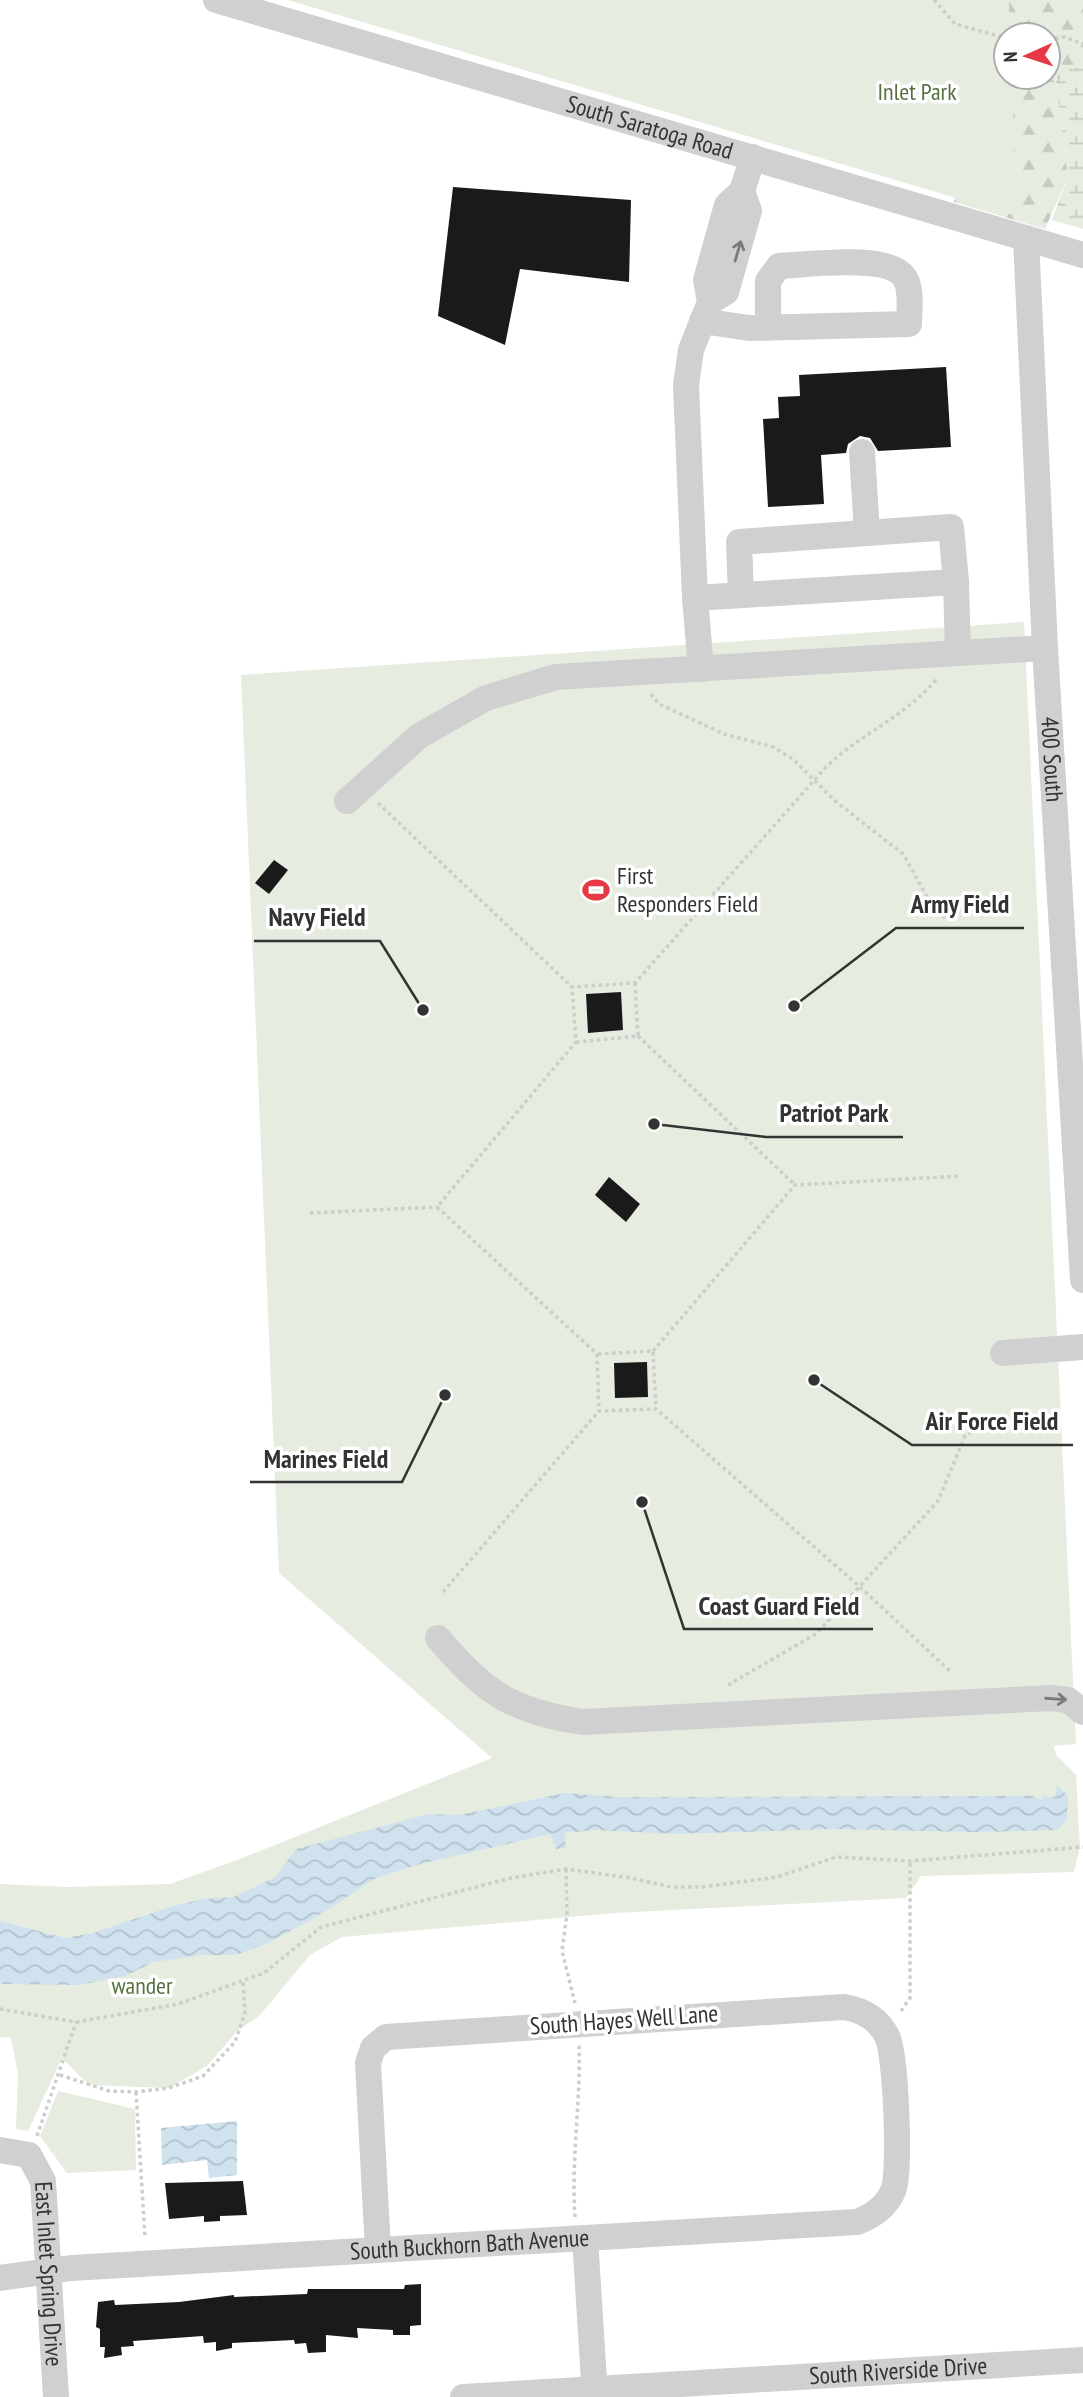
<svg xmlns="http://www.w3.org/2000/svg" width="1083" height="2397" viewBox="0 0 1083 2397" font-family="'PT Sans Narrow',sans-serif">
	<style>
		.forest { fill: url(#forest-firs) }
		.wetland { fill: url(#wetland-marsh) }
		.green { fill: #e6ecdf }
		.water { fill: url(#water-waves) }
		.building { fill: #1a1a1a }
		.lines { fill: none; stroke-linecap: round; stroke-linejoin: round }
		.path { stroke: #cdcdcd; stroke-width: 3.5; stroke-dasharray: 3.5 3.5; stroke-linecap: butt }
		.minor { stroke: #d0d0d0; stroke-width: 26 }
		.oneway { stroke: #7a7a7a }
		.labels { text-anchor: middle; stroke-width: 7; stroke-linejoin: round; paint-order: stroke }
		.park-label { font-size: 24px; fill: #56703f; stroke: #fff }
		.street-label { font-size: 24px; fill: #333; stroke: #fff }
		.poi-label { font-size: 24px; fill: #333; stroke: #fff; text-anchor: start }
		.leader { fill: none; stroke: #333; stroke-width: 2.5 }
		.callout-dot { fill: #333; stroke: #fff; stroke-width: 2.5 }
		.callout-label { font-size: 26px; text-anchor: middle; font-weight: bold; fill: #333; stroke: #fff; stroke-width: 7; stroke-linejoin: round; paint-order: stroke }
	</style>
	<defs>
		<pattern id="forest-firs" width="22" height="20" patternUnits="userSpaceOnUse" patternTransform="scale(1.75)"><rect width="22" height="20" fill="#e6ecdf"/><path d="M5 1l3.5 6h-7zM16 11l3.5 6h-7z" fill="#c6cbc0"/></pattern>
		<pattern id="wetland-marsh" width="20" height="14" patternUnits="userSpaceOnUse" patternTransform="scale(1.75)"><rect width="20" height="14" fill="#e6ecdf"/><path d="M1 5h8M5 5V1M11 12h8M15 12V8" fill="none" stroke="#c6cbc0"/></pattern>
		<pattern id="water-waves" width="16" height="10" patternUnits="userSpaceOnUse" patternTransform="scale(1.75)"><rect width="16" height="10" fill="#cfe2ee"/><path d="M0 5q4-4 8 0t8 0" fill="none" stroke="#b2c2cd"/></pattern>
	</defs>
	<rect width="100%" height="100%" fill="#fff"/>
	<!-- forest -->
	<polygon class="forest" points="979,0 1083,0 1083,68 1054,66 1068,177 1045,229 954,202 959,180 1009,77 1048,77 1048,35 1006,35"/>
	<!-- wetland -->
	<polygon class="wetland" points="1054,66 1083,68 1083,229 1052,220 1068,177"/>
	<!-- green -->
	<g class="green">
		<polygon points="288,0 1009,0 1010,35 1006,35 1006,77 1012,77 1017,216"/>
		<polygon points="1024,622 1076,1744 1053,1746 1057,1756 1076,1775 1080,1847 1074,1872 921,1876 906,1898 615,1913 342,1937 310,1955 259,2016 237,2031 207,2066 169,2088 89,2085 62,2058 28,2131 16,2129 18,2073 11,2038 0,2037 0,1884 69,1887 170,1884 240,1859 492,1758 279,1573 241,675"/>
		<polygon points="58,2091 135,2109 136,2170 67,2173 40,2136"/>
	</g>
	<!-- water -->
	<g class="water">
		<polygon points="1057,1785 1068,1796 1067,1818 1058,1830 974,1832 830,1829 675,1834 594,1830 565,1833 566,1848 556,1849 550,1834 416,1865 374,1879 318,1916 266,1944 236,1955 202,1955 154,1962 125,1976 79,1985 0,1984 0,1921 65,1938 93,1933 173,1906 203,1899 234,1897 274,1878 296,1849 429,1814 459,1815 565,1793 618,1797 1033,1796 1041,1800 1043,1796 1055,1797"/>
		<polygon points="237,2121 237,2175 209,2178 207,2160 162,2165 161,2128"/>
	</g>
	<!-- building -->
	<g class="building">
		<polygon points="453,187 631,200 629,282 520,269 505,345 438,316"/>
		<polygon points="946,367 951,447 878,451 870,438 860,436 848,444 846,453 821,455 824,504 768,507 763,419 779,418 778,397 800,396 799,375"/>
		<polygon points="274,860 288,870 269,894 255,883"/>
		<polygon points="621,992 623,1030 588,1033 586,994"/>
		<polygon points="609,1177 640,1204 626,1222 595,1195"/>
		<polygon points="647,1362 648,1397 615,1398 614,1363"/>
		<polygon points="243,2181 247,2215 220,2216 220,2221 204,2222 204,2216 169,2219 165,2183"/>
		<polygon points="421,2284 421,2325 410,2326 410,2335 393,2335 393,2330 357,2328 358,2338 326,2335 326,2352 308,2353 306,2343 295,2344 294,2340 232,2343 232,2348 216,2351 216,2342 204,2343 203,2336 133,2341 134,2346 121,2347 122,2355 104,2358 105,2347 100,2347 100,2329 96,2327 98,2302 114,2300 115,2305 179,2302 234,2295 234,2297 307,2294 308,2289 404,2289 405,2285"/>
	</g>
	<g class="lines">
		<!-- path -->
		<g class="path">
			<polyline points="934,0 955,24 1006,38"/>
			<polyline points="1048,39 1065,37 1083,44"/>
			<path d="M936 680C903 718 860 734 825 768L635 983 572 987 576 1042 437 1207 597 1354 599 1411 656 1409 859 1586 951 1672"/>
			<polyline points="651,694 659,704 724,734 773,747 793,759 834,800 903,854 935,911 946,918"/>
			<polyline points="378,803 572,987"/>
			<polyline points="638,1036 795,1185"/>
			<polyline points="576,1042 638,1036 635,983"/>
			<polyline points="310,1213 437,1207"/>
			<polyline points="653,1351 795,1185 961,1176"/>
			<polyline points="598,1354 653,1351 656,1409"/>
			<polyline points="443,1592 599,1411"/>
			<polyline points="728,1685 816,1634 938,1501 965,1436 973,1431"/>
			<polyline points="566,1869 567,1914 562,1951 575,2003"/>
			<polyline points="0,2009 76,2022 178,2004 264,1973 321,1927 511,1878 566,1869 631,1878 671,1887 702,1887 777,1877 836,1857 910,1861 1083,1847"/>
			<polyline points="901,2011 910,1998 910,1861"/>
			<polyline points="60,2075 109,2091 136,2092 169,2088 203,2076 235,2042 245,2013 243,1981"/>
			<polyline points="136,2092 145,2237"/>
			<polyline points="37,2136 76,2022"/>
			<path d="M575 2217C571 2159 581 2102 579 2044"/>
		</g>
		<!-- minor -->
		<g class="minor">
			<path id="s1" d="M216 0 1083 255"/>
			<path id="s2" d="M1026 238 1045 648 1083 1280"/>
			<polyline points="710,302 726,292 749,211 742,191"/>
			<path d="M702 321 749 328 909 324C909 310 912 293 906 280 893 252 806 265 779 266L768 281V328"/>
			<polyline points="862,452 867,533"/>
			<polyline points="741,595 739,542 951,527 956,582"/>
			<polyline points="695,598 686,385 691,350 710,302 706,280 727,205 742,191 753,157"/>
			<polyline points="701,669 695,598 956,582 958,653"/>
			<polyline points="347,801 419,736 486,698 556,677 1045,648"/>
			<polyline points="1003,1353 1083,1347"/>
			<path d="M438 1638C485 1693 511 1711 583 1722L1051 1698 1068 1700 1083 1712"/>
			<path id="s3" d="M0 2150 29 2155 43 2181 56 2397"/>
			<polyline points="585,2238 595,2397"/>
			<path id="s4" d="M0 2278 71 2268 857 2222C873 2216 886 2207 893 2191 901 2173 896 2054 887 2036 878 2018 862 2010 844 2007L386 2037 373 2048 368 2063 378 2250"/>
			<path id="s5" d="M463 2397 1083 2360"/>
		</g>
	</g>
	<!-- one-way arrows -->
	<defs><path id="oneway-shaft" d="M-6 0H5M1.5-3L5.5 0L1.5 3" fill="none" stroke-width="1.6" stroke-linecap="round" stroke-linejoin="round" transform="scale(1.75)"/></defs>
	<g class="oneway">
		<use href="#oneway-shaft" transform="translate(738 251) rotate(-74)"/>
		<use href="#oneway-shaft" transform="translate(1056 1699) rotate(4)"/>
	</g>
	<!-- icons -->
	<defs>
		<symbol id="stadium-bare" viewBox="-9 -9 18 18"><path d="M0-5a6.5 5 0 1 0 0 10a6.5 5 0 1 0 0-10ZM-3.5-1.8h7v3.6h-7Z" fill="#e63946" stroke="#fff" stroke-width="2.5" paint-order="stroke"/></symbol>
	</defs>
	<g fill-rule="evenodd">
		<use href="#stadium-bare" x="577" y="871" width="38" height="38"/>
	</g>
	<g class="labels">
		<!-- park labels -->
		<g class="park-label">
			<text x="917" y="100">Inlet Park</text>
			<text x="142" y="1994">wander</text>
		</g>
		<!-- street labels -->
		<g class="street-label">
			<text dy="8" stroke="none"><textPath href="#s1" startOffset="452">South Saratoga Road</textPath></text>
			<text dy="8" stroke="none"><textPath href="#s2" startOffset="522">400 South</textPath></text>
			<text transform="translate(624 2020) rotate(-4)" y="8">South Hayes Well Lane</text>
			<text dy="8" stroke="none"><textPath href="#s4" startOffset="471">South Buckhorn Bath Avenue</textPath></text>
			<text dy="8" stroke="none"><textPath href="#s3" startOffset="152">East Inlet Spring Drive</textPath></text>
			<text dy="8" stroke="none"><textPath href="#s5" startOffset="436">South Riverside Drive</textPath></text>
		</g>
		<!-- poi labels -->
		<g class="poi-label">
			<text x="617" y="884">First<tspan x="617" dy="28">Responders Field</tspan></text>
		</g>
	</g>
	<!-- callouts -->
	<path class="leader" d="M794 1006L896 928H1024M423 1010L380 941H254M654 1124L766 1137H903M814 1380L912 1445H1073M445 1395L402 1482H250M642 1502L684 1629H873"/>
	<g class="callout-dot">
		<circle cx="794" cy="1006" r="7"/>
		<circle cx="423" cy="1010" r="7"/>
		<circle cx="654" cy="1124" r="7"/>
		<circle cx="814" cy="1380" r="7"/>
		<circle cx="445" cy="1395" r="7"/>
		<circle cx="642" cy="1502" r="7"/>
	</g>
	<g class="callout-label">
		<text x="960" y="913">Army Field</text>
		<text x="317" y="926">Navy Field</text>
		<text x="834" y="1122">Patriot Park</text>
		<text x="992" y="1430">Air Force Field</text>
		<text x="326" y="1468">Marines Field</text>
		<text x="779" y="1615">Coast Guard Field</text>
	</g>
	<!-- north arrow -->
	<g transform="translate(1027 56) rotate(267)"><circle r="33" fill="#ffffff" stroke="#adadad" stroke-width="2"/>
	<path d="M0-5L12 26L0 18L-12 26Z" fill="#e63946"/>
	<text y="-10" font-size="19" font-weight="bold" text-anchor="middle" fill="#333333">N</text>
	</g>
</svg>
